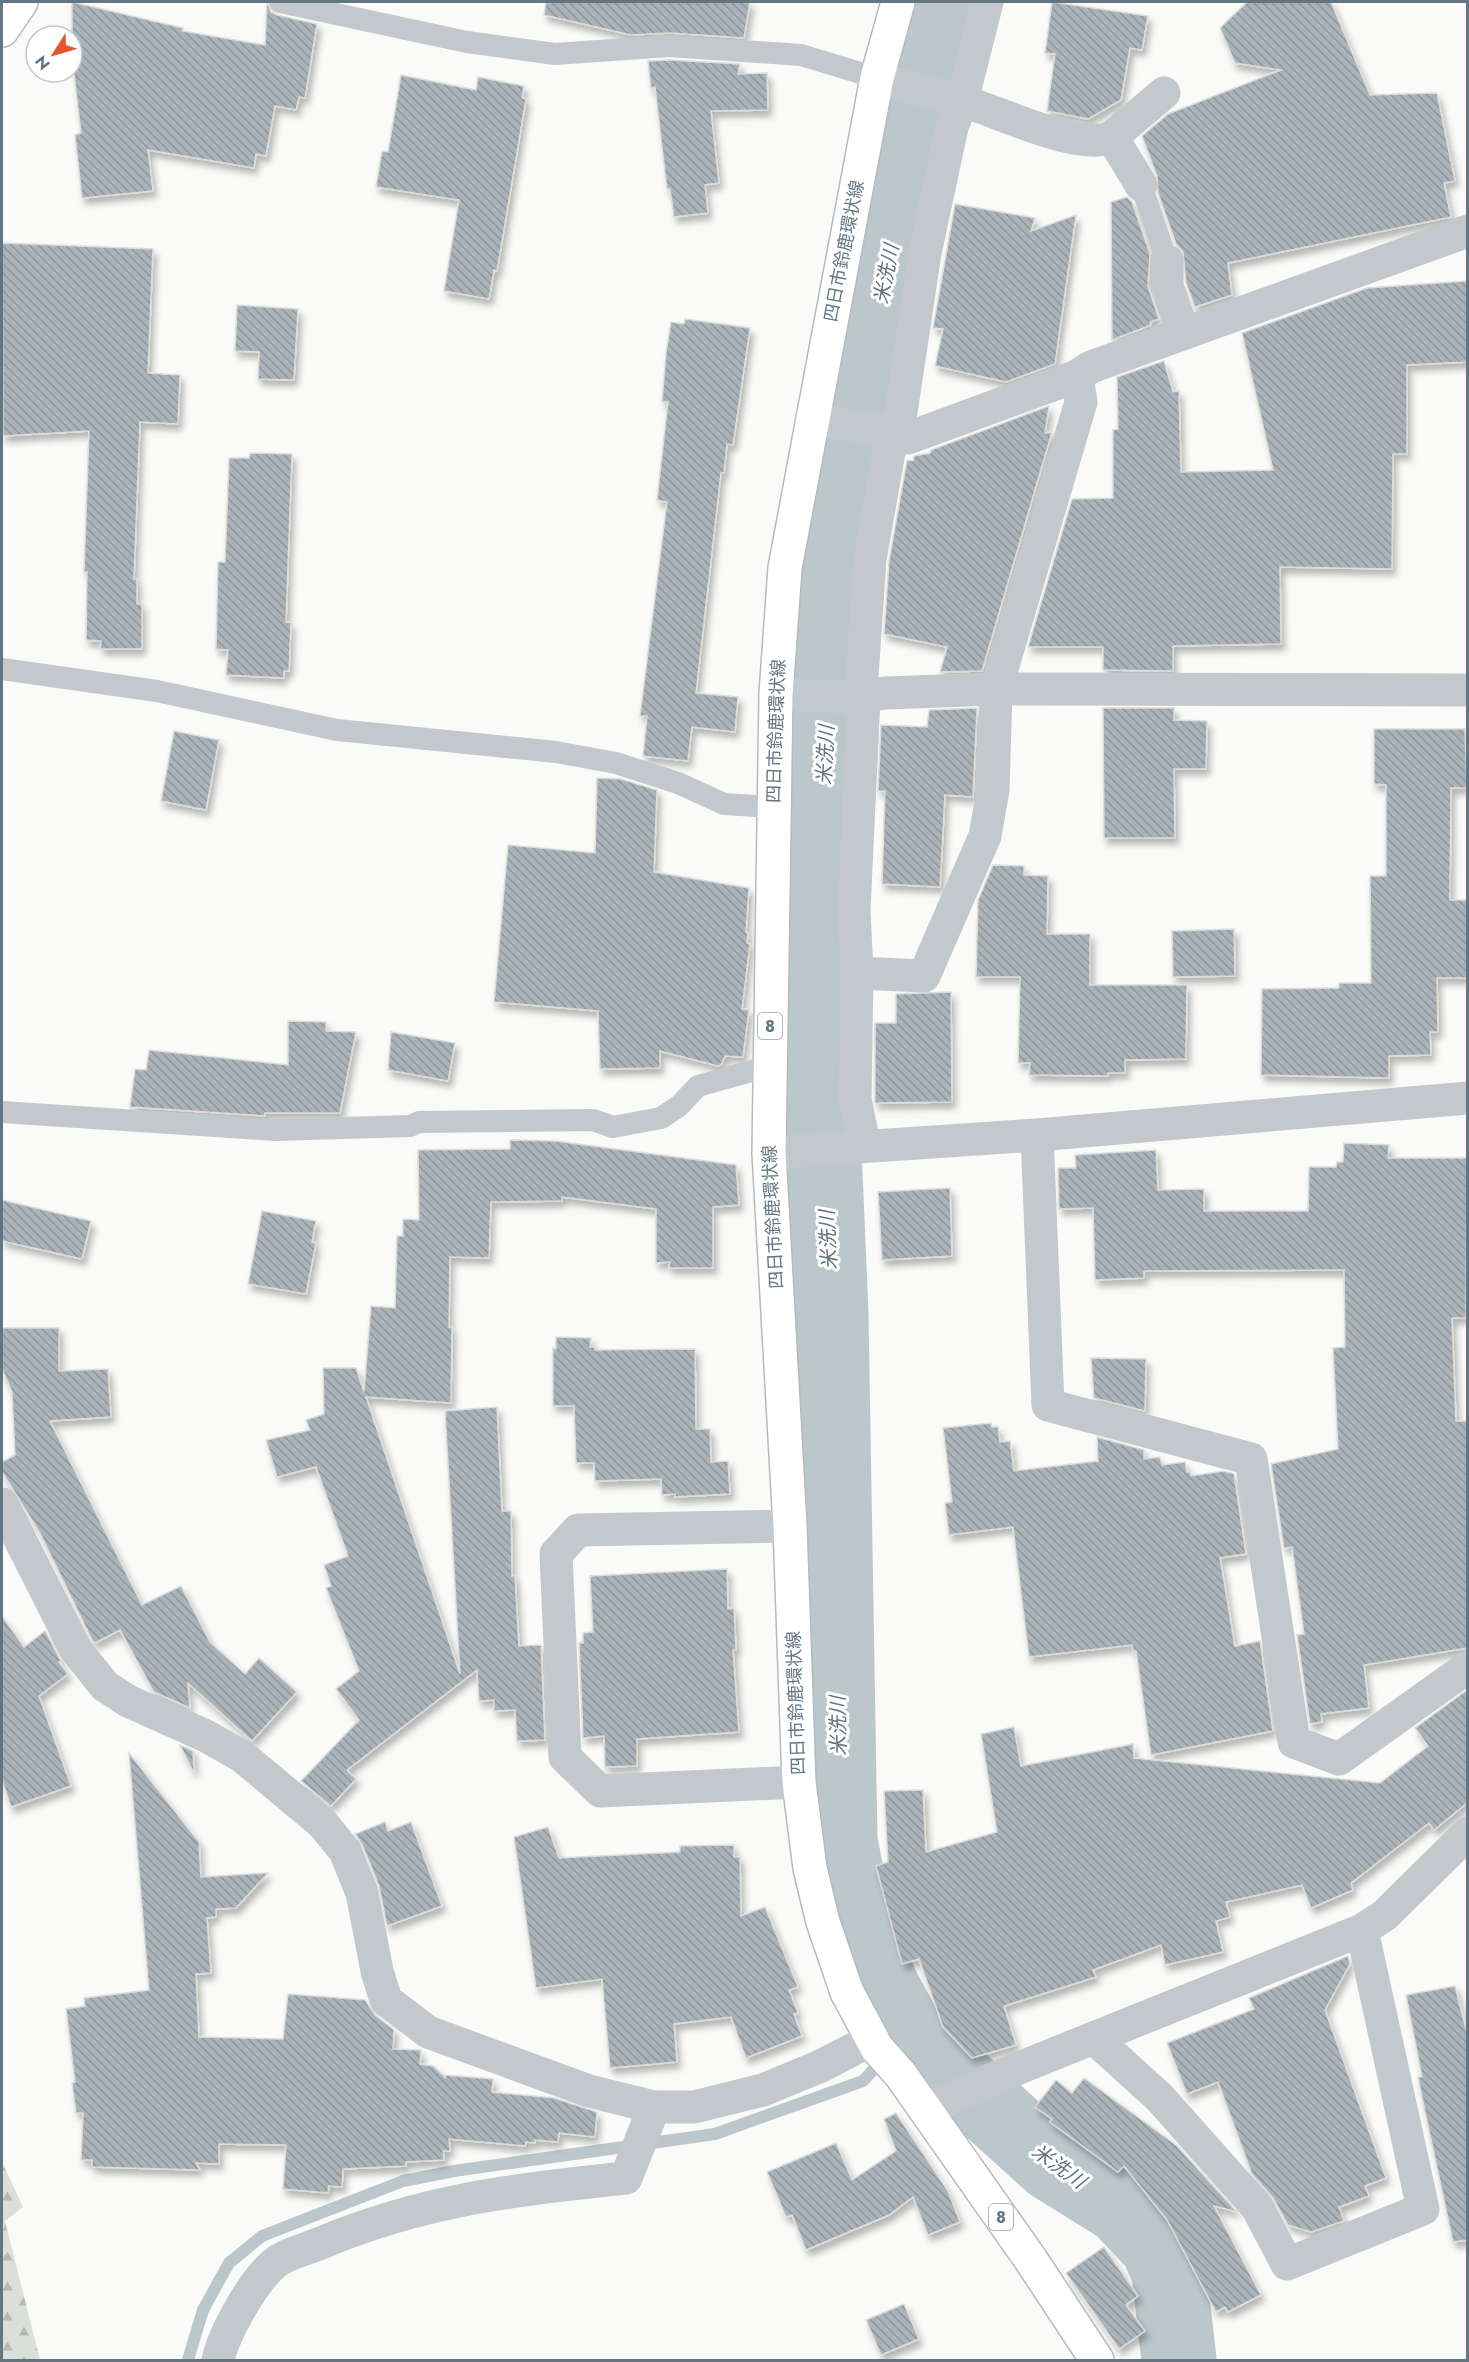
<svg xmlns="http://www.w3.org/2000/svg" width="1469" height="2362" viewBox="0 0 1469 2362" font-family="Jost,'Noto Sans JP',sans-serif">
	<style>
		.forest { fill: url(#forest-firs) }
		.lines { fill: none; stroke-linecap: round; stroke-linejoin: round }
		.stream { stroke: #bbc7cb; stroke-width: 12 }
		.river { stroke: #bbc7cb; stroke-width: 75 }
		.building { fill: url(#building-back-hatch); stroke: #dcdcda; stroke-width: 1.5; filter: url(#shadow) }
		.primary-casing { stroke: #b5babe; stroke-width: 36 }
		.lane { stroke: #c3c8cc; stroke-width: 22 }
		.street { stroke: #c3c8cc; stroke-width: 33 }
		.primary { stroke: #fff; stroke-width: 33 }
		.labels { text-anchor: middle; stroke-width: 6; stroke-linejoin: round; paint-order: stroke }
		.shield { fill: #fff; stroke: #939fa8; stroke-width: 1.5 }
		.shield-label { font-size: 16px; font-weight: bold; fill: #657683 }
		.street-label { font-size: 18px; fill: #657683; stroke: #fff }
		.water-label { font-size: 20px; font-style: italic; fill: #60757c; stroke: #fff }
	</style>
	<defs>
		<pattern id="forest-firs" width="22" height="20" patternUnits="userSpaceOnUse" patternTransform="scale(1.5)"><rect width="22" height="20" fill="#dadfd7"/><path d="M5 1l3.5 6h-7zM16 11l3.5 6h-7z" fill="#b4b9b4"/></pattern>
		<pattern id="building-back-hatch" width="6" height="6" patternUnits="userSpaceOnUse" patternTransform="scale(1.5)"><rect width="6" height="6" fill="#aab3b9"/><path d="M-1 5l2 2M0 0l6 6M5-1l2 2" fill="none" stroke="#8e969c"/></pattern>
		<filter id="shadow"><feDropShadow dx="3.5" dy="6" stdDeviation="3" flood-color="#0004"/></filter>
	</defs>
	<rect width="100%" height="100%" fill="#fafaf8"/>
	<!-- forest -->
	<polygon class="forest" points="2,2162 23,2207 5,2221 40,2360 2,2360"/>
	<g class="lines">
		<!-- stream -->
		<polyline class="stream" points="188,2360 203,2310 229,2263 262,2236 403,2181 454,2171 715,2134 863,2081 907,2033"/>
		<!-- river -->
		<polyline class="river" points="955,2 901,196 837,534 815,938 831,1314 840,1841 854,1912 880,1983 907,2033 1052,2164 1121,2207 1157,2245 1169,2272 1179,2360"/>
	</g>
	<!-- building -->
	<g class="building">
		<polygon points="72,2 183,28 182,31 265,45 267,2 271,12 277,15 317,24 305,98 299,97 296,110 275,106 266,156 256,154 254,168 148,150 153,191 82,198 75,135 81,133 72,57"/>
		<polygon points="546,2 750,2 744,38 670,33 631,35 544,15"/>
		<polygon points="1052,2 1148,16 1142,50 1130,48 1121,100 1088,119 1047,111 1055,54 1045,53"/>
		<polygon points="1247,2 1331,2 1370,95 1437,93 1455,181 1444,183 1451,217 1228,263 1232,295 1195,307 1186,283 1183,252 1176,244 1158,193 1157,176 1142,136 1168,114 1281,70 1235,63 1220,28"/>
		<polygon points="669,60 740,64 738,74 767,73 768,110 711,111 719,183 705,185 708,213 674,217 670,189 667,189 655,87 651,88 648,61"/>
		<polygon points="401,75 476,90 478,77 524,86 522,98 526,99 497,271 494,270 489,299 444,291 459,200 376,187 382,151 388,152"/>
		<polygon points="1127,197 1132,202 1150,254 1148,286 1159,319 1150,322 1151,325 1112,340 1111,202"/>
		<polygon points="955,204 1035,218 1031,231 1076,215 1055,364 1006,382 935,366 943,329 933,328"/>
		<polygon points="2,243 153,249 148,373 180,375 178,424 140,422 134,579 137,579 137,604 142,604 142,649 100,649 101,641 86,640 87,572 84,572 89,431 3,436"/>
		<polygon points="1467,281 1467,362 1407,365 1407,454 1393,454 1392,569 1280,567 1281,644 1173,646 1173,671 1103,670 1103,647 1028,647 1072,499 1113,498 1113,430 1118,429 1117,377 1164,361 1173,392 1179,391 1181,472 1273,470 1242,333 1367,288"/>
		<polygon points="237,305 298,309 294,380 258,379 259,352 235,351"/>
		<polygon points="685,319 750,328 733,445 727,444 724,473 721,473 696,693 738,697 735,732 692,727 688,761 643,756 647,716 640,716 667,502 657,500 668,402 662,402 666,353 671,322 684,324"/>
		<polygon points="1049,406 1045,433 1052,432 982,671 940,672 947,647 884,634 889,561 907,460 913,461 914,456 930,453 931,450"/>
		<polygon points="250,453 292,454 286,622 291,623 289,671 284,671 284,678 226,675 228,650 216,649 218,562 225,562 229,458 249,458"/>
		<polygon points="977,708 973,797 945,795 940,887 882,884 885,791 878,791 881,725 927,727 929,710"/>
		<polygon points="1103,708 1174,708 1174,720 1207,721 1206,769 1174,769 1175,838 1104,838"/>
		<polygon points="1374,729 1465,729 1467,788 1451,788 1450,900 1467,900 1467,978 1437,978 1438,1032 1430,1032 1431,1055 1389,1056 1389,1078 1261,1075 1262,989 1339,988 1339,983 1371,983 1370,876 1386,876 1386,785 1374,784"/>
		<polygon points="174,731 219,740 206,810 161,801"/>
		<polygon points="597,778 621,779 657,790 654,872 749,888 746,932 748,933 747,943 750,944 742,1009 749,1010 743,1057 725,1056 721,1065 718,1066 660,1051 660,1068 600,1069 598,1011 494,1002 508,845 595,853"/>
		<polygon points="993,865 1024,866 1024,875 1048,876 1047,934 1090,934 1090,985 1187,985 1186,1059 1125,1060 1125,1073 1108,1073 1108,1076 1029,1075 1030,1063 1018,1063 1020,977 976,977 978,900"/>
		<polygon points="1234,929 1235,976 1173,977 1172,931"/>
		<polygon points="951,992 952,1102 875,1103 875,1023 896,1023 896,994"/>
		<polygon points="288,1021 326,1022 326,1031 356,1032 340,1113 265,1113 265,1116 130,1107 135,1069 146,1070 149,1050 288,1065"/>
		<polygon points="391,1032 455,1043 448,1081 388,1070"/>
		<polygon points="510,1140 555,1141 736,1165 739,1205 713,1207 713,1268 669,1268 670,1262 656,1263 656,1209 562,1197 562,1201 491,1202 489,1258 450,1257 449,1327 452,1327 451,1403 366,1397 460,1674 445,1411 497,1407 502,1511 511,1511 512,1576 515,1576 519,1646 541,1645 545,1740 517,1741 515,1710 494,1711 494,1700 479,1701 477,1670 347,1770 356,1779 331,1806 301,1781 359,1720 336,1689 359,1671 326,1588 331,1586 324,1565 348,1556 316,1467 277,1477 266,1440 310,1430 306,1420 324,1414 323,1368 356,1368 364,1392 371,1306 395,1308 397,1236 403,1236 403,1219 419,1220 418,1150 510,1149"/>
		<polygon points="1344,1143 1389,1145 1388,1158 1467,1158 1466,1318 1452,1318 1456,1421 1467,1421 1467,1648 1364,1665 1369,1708 1321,1714 1322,1722 1310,1724 1297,1635 1304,1634 1292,1547 1284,1548 1271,1464 1338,1449 1333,1348 1345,1347 1344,1270 1144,1271 1144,1278 1095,1280 1093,1208 1059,1209 1058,1168 1076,1168 1075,1155 1156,1150 1158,1190 1204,1189 1204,1211 1308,1211 1309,1167 1336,1167 1337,1162 1343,1162"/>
		<polygon points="950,1188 952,1256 882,1260 878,1192"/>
		<polygon points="2,1200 91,1221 82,1259 2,1241"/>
		<polygon points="262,1211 316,1221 312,1242 316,1243 306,1294 248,1284"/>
		<polygon points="2,1328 59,1328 59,1371 108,1369 111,1417 50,1421 142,1605 181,1586 210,1642 245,1674 259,1658 297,1692 252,1741 188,1683 190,1708 154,1692 120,1630 95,1643 92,1640 40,1533 2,1472 2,1462 15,1455 12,1392 2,1369"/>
		<polygon points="556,1337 591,1338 590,1347 595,1347 595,1350 695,1349 696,1429 710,1429 711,1462 728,1461 730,1494 675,1497 675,1494 662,1495 661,1479 595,1481 594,1463 576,1463 574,1406 553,1406 553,1348 556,1349"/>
		<polygon points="1091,1358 1146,1359 1145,1411 1094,1398"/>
		<polygon points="991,1423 992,1427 998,1427 1000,1442 1010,1441 1014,1471 1098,1461 1097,1437 1144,1450 1144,1459 1160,1457 1162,1465 1185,1462 1187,1472 1190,1472 1191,1476 1224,1471 1234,1474 1246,1554 1220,1558 1235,1646 1260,1641 1273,1731 1151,1755 1136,1651 1133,1651 1132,1645 1029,1657 1013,1527 949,1535 945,1503 952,1502 943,1428"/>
		<polygon points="727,1569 728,1609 734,1608 736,1650 733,1650 739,1732 637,1739 637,1766 605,1767 604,1736 583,1738 579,1643 583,1643 583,1633 593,1632 590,1576"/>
		<polygon points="2,1616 24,1647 45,1631 61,1661 59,1662 68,1674 39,1696 71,1786 11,1807 2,1780"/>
		<polygon points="1467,1690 1467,1803 1434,1830 1429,1823 1351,1883 1353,1890 1311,1908 1302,1885 1226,1902 1230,1917 1216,1921 1223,1952 1165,1965 1161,1945 1093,1970 1096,1977 1004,2006 1016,2045 972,2058 943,2027 919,1959 902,1964 876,1866 888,1862 884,1791 923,1790 926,1852 997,1832 981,1734 1014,1727 1021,1766 1133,1744 1134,1758 1380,1783 1428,1746 1415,1728"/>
		<polygon points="180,1745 193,1751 194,1771 193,1771"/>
		<polygon points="129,1753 199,1842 201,1877 268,1873 236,1908 216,1909 216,1917 207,1918 211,1973 196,1974 199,2037 283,2039 288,1994 365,2000 375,2015 394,2030 393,2049 421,2050 420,2064 433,2066 446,2078 444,2075 493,2079 492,2092 554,2098 597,2112 595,2137 559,2133 558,2142 535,2140 535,2143 526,2142 525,2146 449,2139 450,2151 443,2151 444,2160 406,2162 406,2166 343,2169 342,2187 329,2186 328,2193 283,2189 286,2145 219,2144 219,2164 196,2163 200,2170 92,2167 92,2160 81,2160 83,2113 76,2113 72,2083 75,2082 66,2009 85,2006 84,1998 149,1990"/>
		<polygon points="385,1822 388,1831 411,1822 442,1906 387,1926 379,1886 362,1844 355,1834"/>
		<polygon points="548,1827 559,1858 680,1852 680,1846 734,1845 734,1857 740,1857 741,1916 765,1907 798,1987 789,1990 798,2013 794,2014 802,2036 746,2058 731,2017 674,2024 677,2062 610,2068 602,1979 536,1988 514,1837"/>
		<polygon points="1348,1956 1350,1964 1325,2010 1386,2178 1365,2186 1369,2196 1339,2207 1344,2221 1311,2232 1288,2225 1273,2198 1252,2174 1218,2082 1187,2094 1167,2043 1254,2009 1249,1998"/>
		<polygon points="1455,1986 1467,2033 1467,2240 1453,2242 1423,2102 1418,2077 1422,2077 1406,1995"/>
		<polygon points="1084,2078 1176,2145 1237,2212 1214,2206 1261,2295 1228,2312 1225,2307 1216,2312 1167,2220 1124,2166 1118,2172 1050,2122 1052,2119 1035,2107 1056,2080 1072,2093"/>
		<polygon points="896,2113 948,2191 960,2222 928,2235 913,2197 889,2215 806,2250 792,2215 786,2217 767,2172 836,2143 852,2180 896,2151 884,2119"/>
		<polygon points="1104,2247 1138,2296 1126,2305 1145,2331 1119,2349 1066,2273"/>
		<polygon points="904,2304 919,2339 881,2355 866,2320"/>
	</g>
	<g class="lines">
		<defs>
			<g id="primary">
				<polyline points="898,2 877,78 785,568 776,694 769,1153 790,1526 799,1782 810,1868 823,1922 847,1992 877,2048 901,2075 1031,2260 1097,2360"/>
				<polyline points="2,30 21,2"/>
			</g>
		</defs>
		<!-- primary casing -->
		<use href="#primary" class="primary-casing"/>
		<!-- lane -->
		<g class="lane">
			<polyline points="280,2 467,42 555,54 669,46 801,55 877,78"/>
			<polyline points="1141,185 1167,261"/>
			<polyline points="2,669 157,691 337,730 556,752 616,763 678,783 724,804 774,807"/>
			<polyline points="2,1112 276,1130 410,1126 419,1122 593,1120 613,1127 661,1118 679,1106 698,1086 769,1066"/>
		</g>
		<!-- street -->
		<g class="street">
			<path d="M877 78C905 86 934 93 962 101 998 111 1079 152 1112 137L1141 185"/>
			<polyline points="1112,137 1164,93"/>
			<polyline points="1167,261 1167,286 1184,333"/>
			<polyline points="811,420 898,432"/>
			<polyline points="896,436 908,438 1077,376 1091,367 1468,231"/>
			<polyline points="776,694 858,698 885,693 996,689 1468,690"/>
			<polyline points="857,973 924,976 985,836 993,790 996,689 1081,402 1077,376"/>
			<polyline points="1037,1135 1048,1405 1251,1459 1294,1742 1339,1759 1468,1667"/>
			<polyline points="864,1144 855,1099 857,973 854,910 864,697 862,676 870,559 889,452 898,432 925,253 952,127 962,101 987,2"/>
			<polyline points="769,1153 1037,1135 1468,1098"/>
			<polyline points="2,1504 76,1650 105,1686 128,1701 206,1736 243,1757 322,1823 345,1851 362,1893 377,1971 386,2000 428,2032 589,2091 654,2107 694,2107 763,2090 821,2066 871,2040"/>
			<polyline points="790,1526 578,1530 556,1554 565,1757 600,1791 799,1782"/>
			<polyline points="1094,2038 1160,2098 1257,2207 1287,2264 1423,2209 1362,1930"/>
			<polyline points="926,2110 1004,2074 1362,1930 1385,1915 1468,1833"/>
			<path d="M218 2360C224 2333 253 2281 275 2263 286 2254 307 2249 321 2243 423 2200 517 2189 626 2178L654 2107"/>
		</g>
		<!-- primary -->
		<use href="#primary" class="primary"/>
	</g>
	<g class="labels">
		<!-- shield labels -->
		<g class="shield">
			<rect x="758" y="1013" width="24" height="26" rx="4.5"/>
			<rect x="989" y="2204" width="24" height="26" rx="4.5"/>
		</g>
		<g class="shield-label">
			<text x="770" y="1032">8</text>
			<text x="1001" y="2223">8</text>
		</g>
		<!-- street labels -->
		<g class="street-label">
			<text transform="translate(844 251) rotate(-79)" y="6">四日市鈴鹿環状線</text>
			<text transform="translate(776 731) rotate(-88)" y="6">四日市鈴鹿環状線</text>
			<text transform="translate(773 1217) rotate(-93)" y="6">四日市鈴鹿環状線</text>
			<text transform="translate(796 1703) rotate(-92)" y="6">四日市鈴鹿環状線</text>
		</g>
		<!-- water labels -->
		<g class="water-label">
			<text transform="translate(886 274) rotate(-79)" y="7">米洗川</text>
			<text transform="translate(825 755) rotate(-87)" y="7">米洗川</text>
			<text transform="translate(828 1240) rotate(-93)" y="7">米洗川</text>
			<text transform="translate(838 1726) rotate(-91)" y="7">米洗川</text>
			<text transform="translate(1059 2166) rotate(36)" y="7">米洗川</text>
		</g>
	</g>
	<!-- border -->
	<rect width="1469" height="2362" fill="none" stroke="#657683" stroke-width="6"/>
	<!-- north arrow -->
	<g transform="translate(54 54) rotate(233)"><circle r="28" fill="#ffffff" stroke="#c1c8cd" stroke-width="1.5"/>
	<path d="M0-4.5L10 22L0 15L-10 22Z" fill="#e4572e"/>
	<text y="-9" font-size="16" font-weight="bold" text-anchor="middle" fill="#657683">N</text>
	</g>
</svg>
